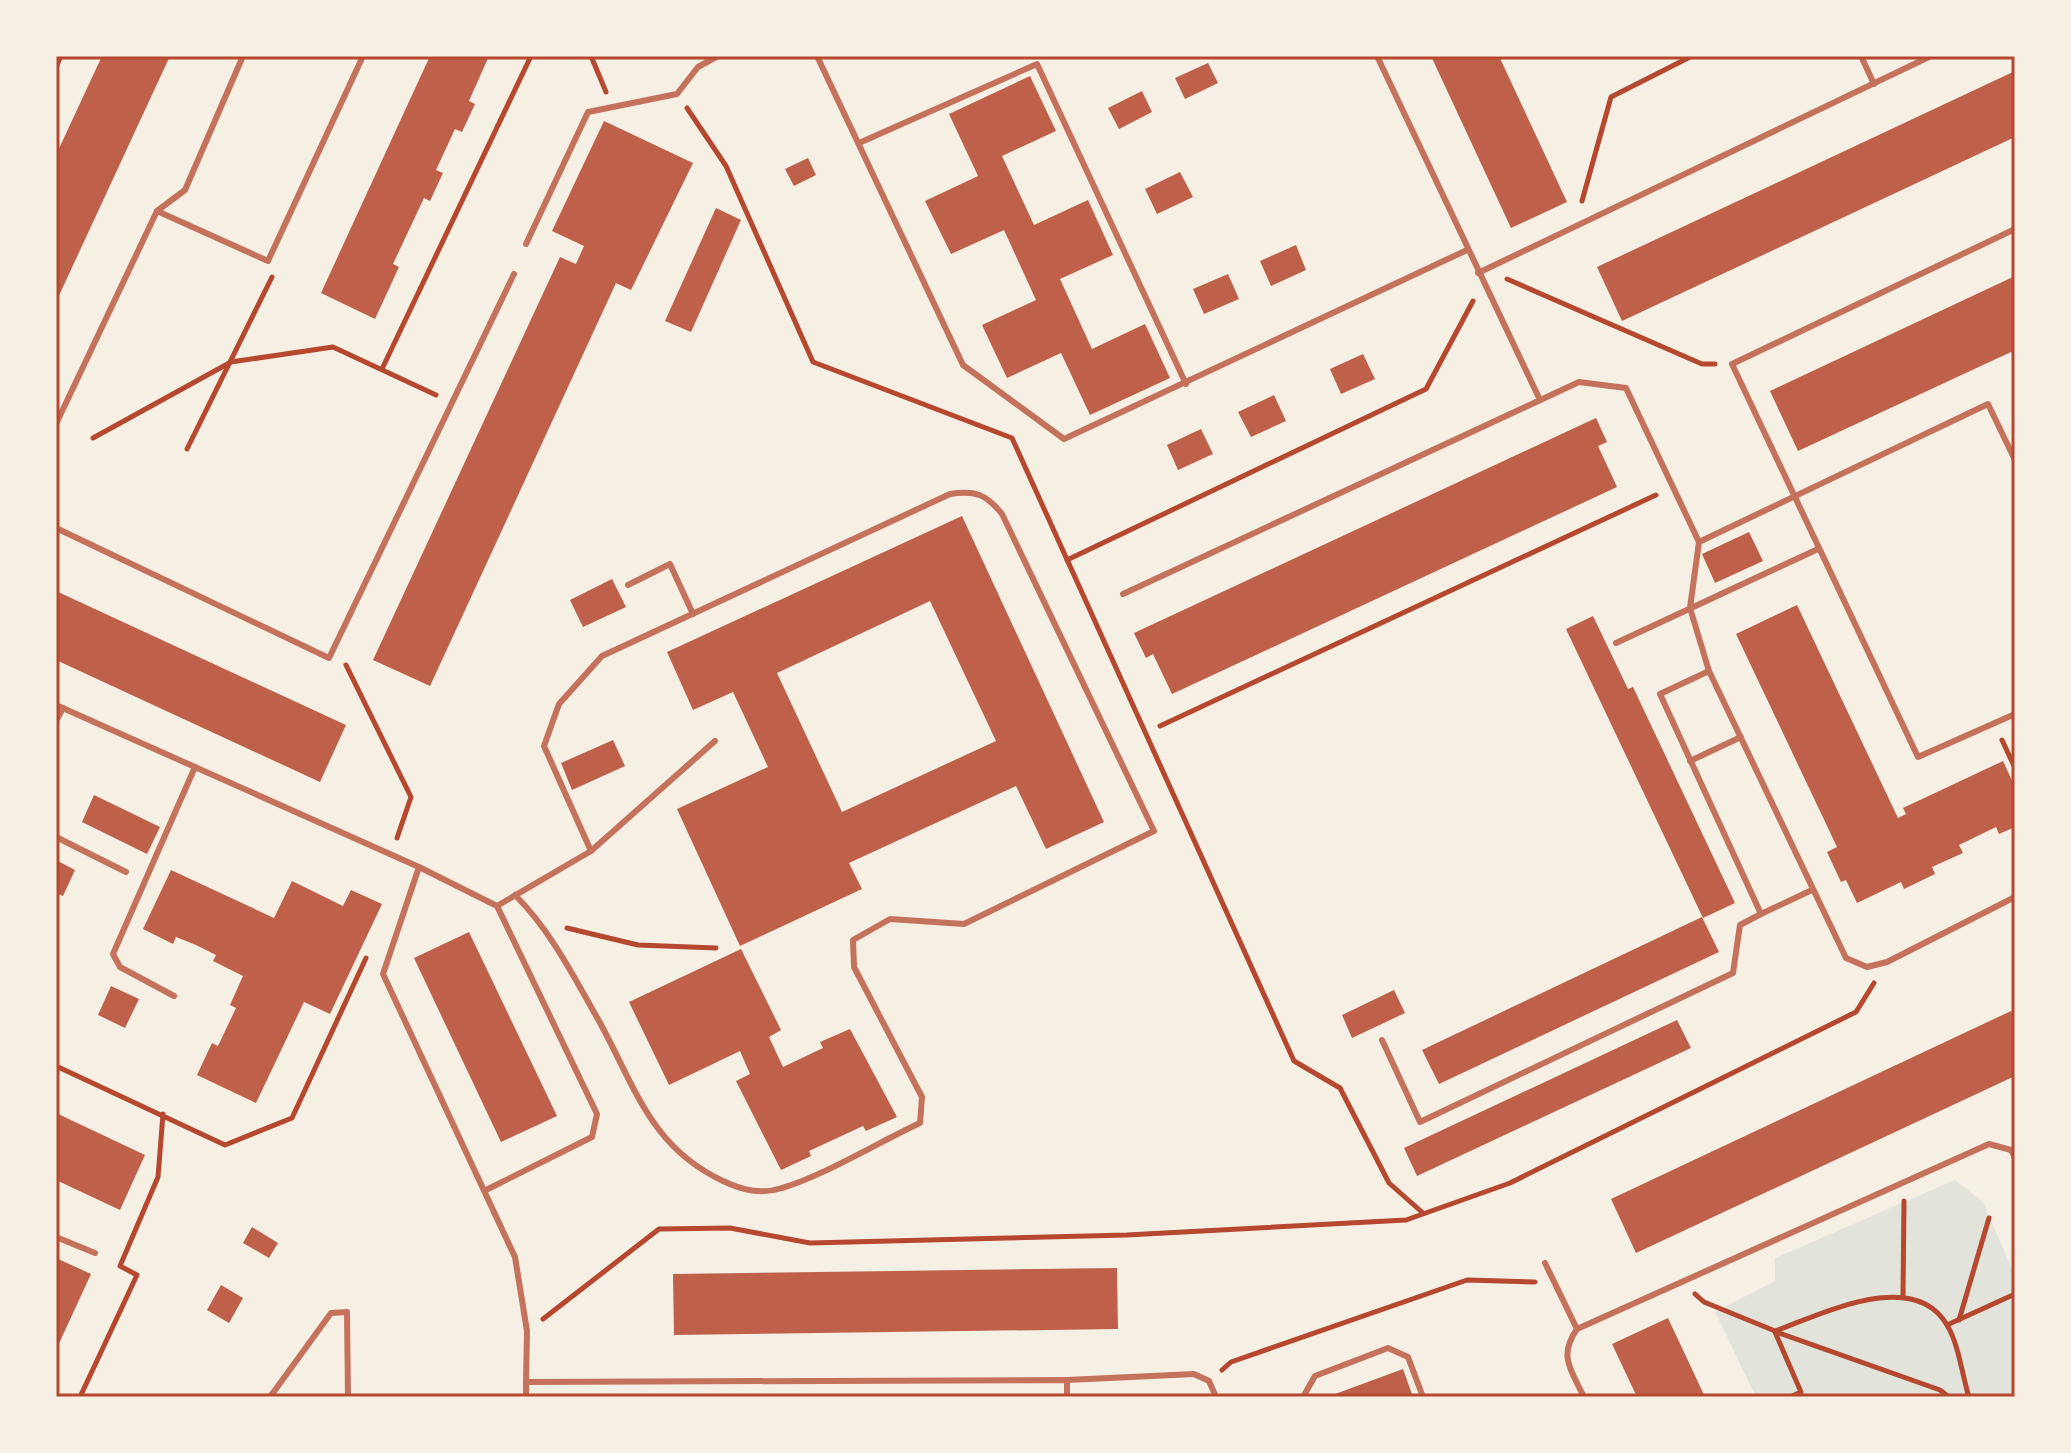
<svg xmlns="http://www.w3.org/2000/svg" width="2071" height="1453" viewBox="0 0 2071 1453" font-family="'PT Sans Narrow',sans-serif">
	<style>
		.green { fill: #e2e4dc }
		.building { fill: #bf614a; fill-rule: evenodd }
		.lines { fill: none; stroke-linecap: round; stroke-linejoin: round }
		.path { stroke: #b5482f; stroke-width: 5 }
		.service { stroke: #c5725c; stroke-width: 6 }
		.neatline { fill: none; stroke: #b5482f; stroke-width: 3 }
	</style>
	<rect width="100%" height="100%" fill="#f6efe4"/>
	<!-- green -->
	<polygon class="green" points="1955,1180 1983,1202 2015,1276 2015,1397 1756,1397 1715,1312 1775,1281 1775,1258"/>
	<!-- building -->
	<g class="building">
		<polygon points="102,56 170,56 56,302 56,155"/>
		<polygon points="430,56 489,56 469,101 475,104 462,132 455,129 436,170 443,173 430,201 424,198 393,264 399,267 375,319 321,293"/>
		<polygon points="1431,56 1499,56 1567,202 1511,228"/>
		<polygon points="1208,63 1218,83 1185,99 1175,78"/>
		<polygon points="2015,71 2015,137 1622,321 1597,267"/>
		<polygon points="1030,76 1056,131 1002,156 1034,225 1088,200 1113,255 1060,279 1092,349 1145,324 1170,378 1090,415 1061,353 1007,378 982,325 1036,300 1004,230 951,254 925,201 978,176 949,114"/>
		<polygon points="1142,91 1152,112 1119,129 1108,108"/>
		<polygon points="604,121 693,163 631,290 616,283 430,686 373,660 560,257 576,264 584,246 552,231"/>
		<polygon points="808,158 816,175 794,186 785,169"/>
		<polygon points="1180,172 1193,197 1157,214 1145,189"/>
		<polygon points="716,208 741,220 691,332 665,321"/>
		<polygon points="1296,245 1306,270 1271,286 1260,261"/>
		<polygon points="1228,274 1239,299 1204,314 1193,289"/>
		<polygon points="2015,276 2015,360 2011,352 1798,451 1770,391"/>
		<polygon points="1363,354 1375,379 1341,394 1330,369"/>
		<polygon points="1274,395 1286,421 1251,437 1238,412"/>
		<polygon points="1596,418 1607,442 1598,446 1617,487 1172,694 1153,654 1146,658 1134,633"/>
		<polygon points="1201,429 1213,454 1178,470 1167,445"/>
		<path d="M962 516 1104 822 1046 849 1016 786 849 863 862 889 740 946 677 809 768 767 733 692 693 710 667 652ZM930 601 996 741 842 812 777 673Z"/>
		<polygon points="1749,532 1763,561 1715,583 1702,554"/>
		<polygon points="612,579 626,607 583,627 570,600"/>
		<polygon points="56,591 346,725 320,782 56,660"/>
		<polygon points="1797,605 1898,818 1906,814 1903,808 2003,761 2015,787 2015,827 1999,834 1996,827 1959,845 1963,853 1932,867 1935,874 1904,889 1901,882 1857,903 1846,880 1841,882 1827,852 1837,847 1736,634"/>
		<polygon points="1593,616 1628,689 1633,687 1735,903 1703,918 1566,629"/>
		<polygon points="613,740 625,766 572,790 561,763"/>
		<polygon points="94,795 160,827 147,854 82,822"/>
		<polygon points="56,860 75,870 63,896 56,893"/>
		<polygon points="171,870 274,918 292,881 343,906 351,890 382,904 330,1014 304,1002 256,1103 197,1075 212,1043 218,1046 236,1008 230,1005 243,976 213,961 216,955 196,945 176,937 173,944 143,929"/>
		<polygon points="1702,917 1719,952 1439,1084 1422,1050"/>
		<polygon points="469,932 557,1116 501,1142 414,958"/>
		<polygon points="741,949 781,1030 769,1037 783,1067 823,1048 820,1042 850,1029 897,1117 866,1131 863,1126 809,1151 811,1156 781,1170 736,1081 750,1074 740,1051 669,1085 629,1002"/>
		<polygon points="111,986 139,999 125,1028 98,1015"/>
		<polygon points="1394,990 1405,1013 1352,1038 1342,1015"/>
		<polygon points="2011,1011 2015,1020 2015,1076 1636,1253 1611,1199"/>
		<polygon points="1677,1020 1691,1048 1417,1176 1404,1148"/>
		<polygon points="56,1113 145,1155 120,1210 56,1180"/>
		<polygon points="252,1227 278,1243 269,1258 243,1243"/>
		<polygon points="56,1258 91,1274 56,1350"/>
		<polygon points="1117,1268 1118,1329 674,1335 673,1274"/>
		<polygon points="221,1285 243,1298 229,1323 207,1310"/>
		<polygon points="1668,1318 1705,1397 1637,1397 1612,1344"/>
		<polygon points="1403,1369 1413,1397 1327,1397"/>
	</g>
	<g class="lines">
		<!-- path -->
		<g class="path">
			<polyline points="591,56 606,92"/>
			<polyline points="56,67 61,56"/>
			<polyline points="687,108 726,166 813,362 1012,438 1294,1061 1340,1088 1389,1183 1423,1213"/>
			<polyline points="1582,201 1611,97 1692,56"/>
			<polyline points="1507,279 1702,364 1715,364"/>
			<polyline points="382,369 531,56"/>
			<polyline points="93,438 231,362 333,347 436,395"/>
			<polyline points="187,449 272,277"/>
			<polyline points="1067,560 1426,389 1473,301"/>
			<polyline points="346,665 411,797 397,838"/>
			<polyline points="1160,726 1656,495"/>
			<polyline points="2002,740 2015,768"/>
			<polyline points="567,928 638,945 716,948"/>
			<polyline points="56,1066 225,1145 292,1118 366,958"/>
			<path d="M1695 1294 1704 1302 1775 1331C1820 1315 1914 1267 1947 1325 1959 1345 1962 1375 1969 1397"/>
			<polyline points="1903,1296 1904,1201"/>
			<polyline points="543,1319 659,1229 730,1228 810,1243 1127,1235 1406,1220 1510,1183 1856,1012 1874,983"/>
			<polyline points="1959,1320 1989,1218"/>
			<polyline points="1947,1325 2015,1294"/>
			<polyline points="1775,1332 1801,1392 1790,1397"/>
			<polyline points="1776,1332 1940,1390 1949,1397"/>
			<polyline points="1222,1370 1231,1362 1467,1280 1535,1282"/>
			<polyline points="80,1397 137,1275 120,1266 158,1177 163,1114"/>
		</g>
		<!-- service -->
		<g class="service">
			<polyline points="817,56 963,365 1064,439 1467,250"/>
			<polyline points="1377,56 1540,400"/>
			<polyline points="1861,56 1874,84"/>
			<polyline points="859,143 1037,64 1186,384"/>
			<polyline points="157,211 185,190 243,56"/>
			<polyline points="2015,229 1732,364 1918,757 2015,714"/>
			<polyline points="526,244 588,112 677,94 698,67 718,56"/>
			<polyline points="1478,273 1931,56"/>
			<polyline points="56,424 157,211 268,261 363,56"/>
			<polyline points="2015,460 1988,404 1699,542 1690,608 1709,671 1846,958 1867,967 1887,962 2015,897"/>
			<polyline points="56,528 329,658 514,274"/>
			<polyline points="628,585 670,564 693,614"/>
			<polyline points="1123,594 1579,382 1626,388 1699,542"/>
			<polyline points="1616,643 1818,549"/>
			<polyline points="56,705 419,867 497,906 597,1114 592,1137 486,1190"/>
			<polyline points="56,721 63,708"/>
			<polyline points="1690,761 1741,737"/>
			<polyline points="56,837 126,872"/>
			<polyline points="591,851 715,741"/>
			<polyline points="419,867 383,974 515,1257 527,1331 526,1382"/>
			<path d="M497 906 591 851 544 746 559 704 602 656 950 494C975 490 986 494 1002 514L1154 831 964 924 890 919 853 940 854 967 922 1097 920 1123C879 1142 823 1176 782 1188 761 1195 742 1190 723 1181 650 1147 635 1086 599 1021 574 977 551 931 515 895"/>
			<polyline points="1761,914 1812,890"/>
			<polyline points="174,996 120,967 113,954 195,767"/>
			<polyline points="1382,1040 1420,1122 1733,973 1740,925 1761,914 1660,694 1709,671"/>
			<polyline points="56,1237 95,1253"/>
			<polyline points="1545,1263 1577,1329"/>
			<polyline points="1067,1380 1194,1374 1209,1381 1216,1397"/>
			<polyline points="270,1397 331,1313 347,1312 348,1397"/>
			<polyline points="526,1397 526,1382 1067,1380 1067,1397"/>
			<polyline points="1303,1397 1315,1376 1388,1348 1408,1357 1423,1397"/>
			<path d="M1584 1397C1571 1370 1558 1356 1577 1329L1989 1144 2011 1150 2015 1158"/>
		</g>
	</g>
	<!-- border -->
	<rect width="2071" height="1453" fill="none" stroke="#f6efe4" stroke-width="116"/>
	<rect x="58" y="58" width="1955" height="1337" class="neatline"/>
</svg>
